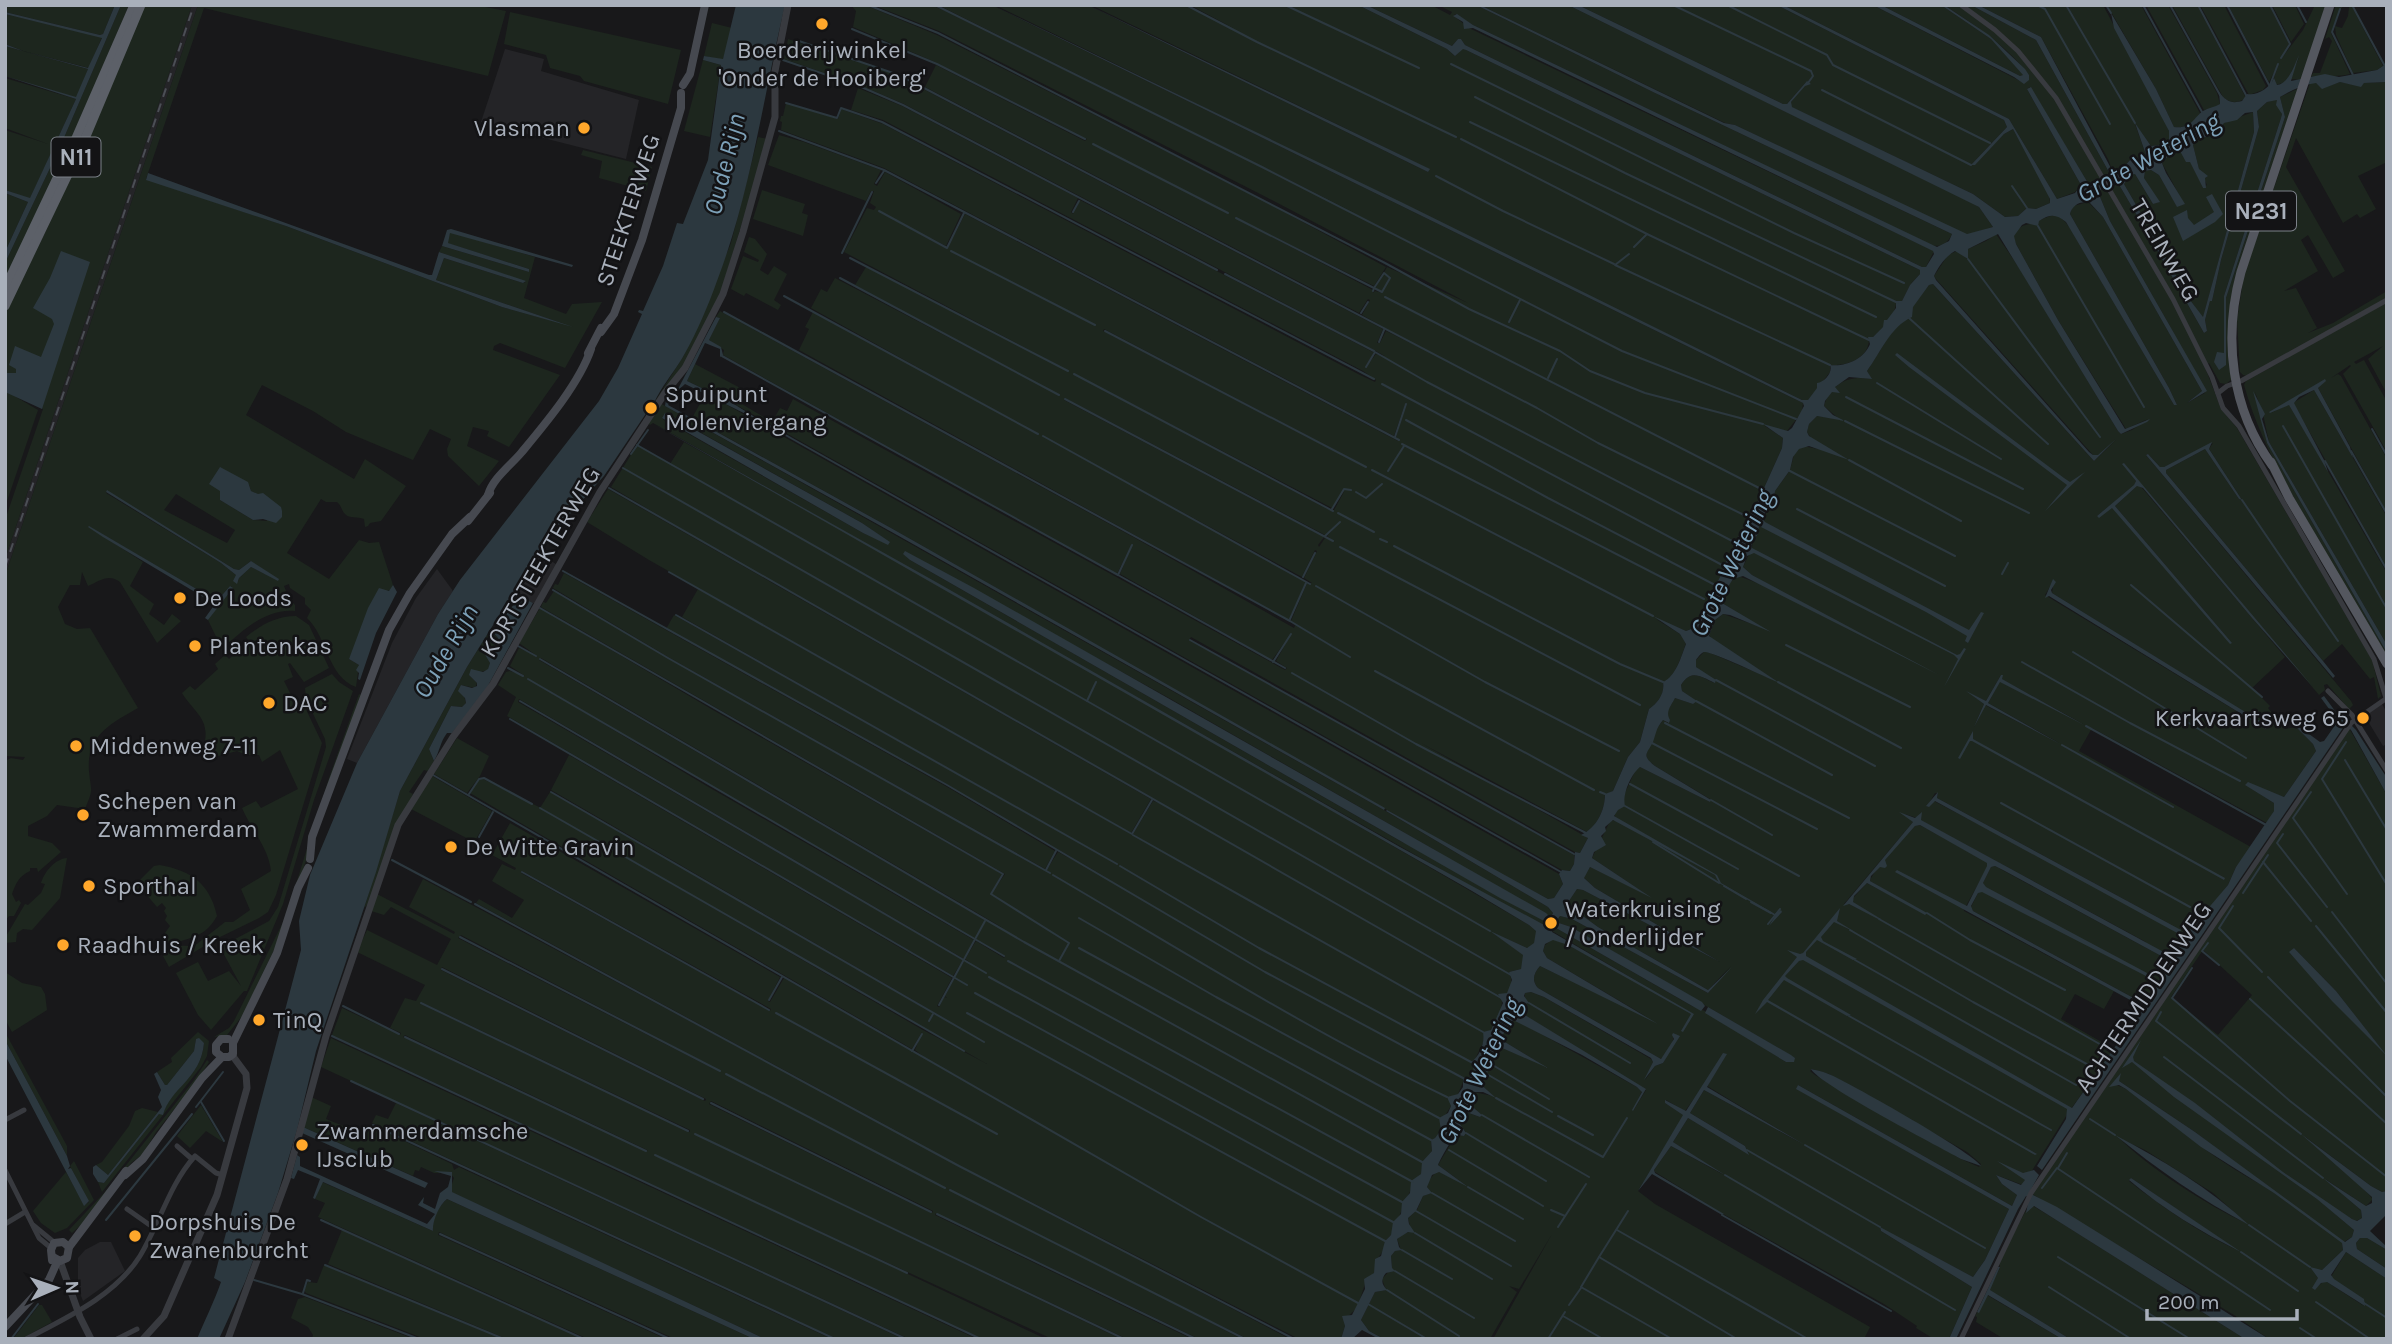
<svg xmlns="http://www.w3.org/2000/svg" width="2392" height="1344" viewBox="0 0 2392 1344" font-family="Karla,sans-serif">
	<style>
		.built { fill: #242427 }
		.green { fill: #1d261e; fill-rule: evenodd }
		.water { fill: #2c383f }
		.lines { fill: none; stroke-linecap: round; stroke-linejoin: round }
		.stream { stroke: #2c383f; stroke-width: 2 }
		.minor { stroke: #383a3f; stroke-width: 5 }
		.tertiary { stroke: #383a3f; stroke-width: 7 }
		.secondary { stroke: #464950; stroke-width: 8 }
		.primary { stroke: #54575f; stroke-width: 9 }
		.trunk { stroke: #5c6068; stroke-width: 9 }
		.rail { stroke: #4b4e55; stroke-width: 2; stroke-dasharray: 9 7; stroke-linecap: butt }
		.poi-dot { fill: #ffa72b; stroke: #131315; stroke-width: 2.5 }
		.labels { text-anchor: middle; stroke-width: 5; stroke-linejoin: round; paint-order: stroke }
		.shield { fill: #131315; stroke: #7c8189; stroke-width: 2 }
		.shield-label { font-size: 23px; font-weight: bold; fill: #a9b0bb }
		.poi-label { font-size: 24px; fill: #a9b0bb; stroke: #131315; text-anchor: start }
		.street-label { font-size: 24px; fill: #a9b0bb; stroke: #131315 }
		.water-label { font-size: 26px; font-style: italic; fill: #7da1b8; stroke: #131315 }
	</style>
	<rect width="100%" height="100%" fill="#18181a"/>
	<!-- built -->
	<g class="built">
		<polygon points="192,5 198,5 5,576 5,559"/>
		<polygon points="505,49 544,59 541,71 639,100 626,159 481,122"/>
		<polygon points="540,554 559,566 537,604 533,603 516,595"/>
		<polygon points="437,569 453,591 438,614 357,763 347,759 392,643 416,598"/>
		<polygon points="2382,704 2387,713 2387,744 2383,746 2366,718 2369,716 2367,712"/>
		<polygon points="100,1242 111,1242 125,1271 83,1301 78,1288 78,1258 85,1250"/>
	</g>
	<!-- green -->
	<g class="green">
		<polygon points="5,5 115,5 103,34 100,35 5,12"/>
		<polygon points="121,5 129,5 64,157 5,280 5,263 60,147"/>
		<polygon points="145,5 192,5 5,559 5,520 43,409 5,389 5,311 46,231"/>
		<path d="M198 5H475L506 11 488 76 204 8 146 179 286 226 502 307 564 324 436 280 444 258 523 283 526 282 439 252 442 246 529 272V269L447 243 450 232 535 257 524 298 566 314 572 304 602 302 565 368 500 343 494 346 493 350 560 375 509 447 487 436 489 431 473 427 467 446 499 461 479 486 448 456 447 449 451 439 430 429 413 460 346 432 313 411 262 385 246 415 354 479 365 459 406 486 381 521 370 523 368 526 365 527 364 519C358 516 349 519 345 514 341 510 342 506 337 502H326L321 499 287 553 329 579 359 540 369 543 379 542 393 585 391 590 386 591 349 659 359 665 356 687C327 676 328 638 307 618L311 610 305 604V598L290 588 289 584 284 586 286 591 284 593 295 605V611C266 608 242 631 222 649L208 620 232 587 230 586 217 601 88 526 143 562 130 586 154 604 149 614 164 625 172 614 181 621 157 643 120 582C109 573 99 581 88 586L82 572 80 585H70L58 607 65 624 77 629 90 628 138 708C112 723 86 735 89 771 91 793 94 787 85 809L57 805 47 816 28 826V836L52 843 61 852 38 872 37 868H30V871C19 876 16 883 12 894L16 902 19 900 21 903 14 916H9L5 921V761L11 758 23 760 25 757 5 756V576ZM249 485 251 491 258 495 267 521 253 520 220 500V491ZM107 491 234 569 239 570 251 561 265 574 251 567 239 578 238 582 236 575 221 563 106 493ZM176 494 235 530 227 543 164 510Z"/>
		<path d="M851 5H865L937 35 1264 201 1386 267 1374 286 1234 217 1373 290V293L1375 291 1383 293 1375 288 1387 267 1468 303 1266 197 939 31 873 5H932L943 10 1353 212 938 5H992L1803 403 1802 412 1787 431 1765 426 1783 438 1782 448 1755 508 1748 517 1747 524 1736 540 1733 552 1725 563 1720 577 1694 628 1686 631 1656 619 1680 634 1686 643C1681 657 1676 676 1663 683 1665 693 1658 703 1649 709L1640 742 1628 757 1613 791 1605 795C1605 808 1598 824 1587 832L1421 743 1588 838 1580 853 1575 852 1191 637 1189 640 1574 855V864L1570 871 1562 870 729 401 687 381 695 364 746 391 742 398 744 399 742 404 772 422 780 408 787 411 793 399 1285 670 1287 668 1276 661 1291 634 1272 660 1120 574 1132 544 1117 574 723 355 724 350 709 340 720 318 716 317 720 311 1135 538 1294 628 1296 624 1291 621 1307 583H1312L1304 578 1317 551 1315 550 1302 577 1042 436 1306 582 1289 620 799 350 809 329 805 327 813 312 1039 435 811 308 821 289 827 292 835 278 1040 385 855 285 866 267 1069 371 844 252 867 208 874 210 876 207 870 203 874 191H871L866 201 768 165 779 135 804 142 881 170 874 184 877 186 885 172 961 214 946 246 878 211 947 249 965 214 1398 441 1399 440 1396 437 1406 402 1394 436 884 168 781 130 782 122 780 121 781 116H783L786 103 838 119 841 109 883 124 1360 375 1375 382 1376 380 1363 371 883 120 851 110 858 88 902 106 1078 198 1071 212 1073 214 1080 200 1371 351 1374 352 1365 368 1376 354 1385 356 904 104 859 85 784 59 788 39 891 73 927 91 1383 329 1377 343H1380L1386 331 1423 349 1362 315 1370 300 1368 299 1359 313 925 87 936 65 1085 141 1087 139 935 62 853 27 856 11ZM1104 329 1367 467V468L1103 331ZM1074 374 1332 508 1345 490 1333 512ZM1065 398 1325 535 1341 521 1327 536 1335 542 1325 538 1319 547 1318 545 1324 537 1064 400Z"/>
		<path d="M995 5H1088L1428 172 1429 169 1091 5H1186L1233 28 1190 5H1358L1447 49 1455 56 1463 48 1466 50 1920 270V274L1910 285 1902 301 1896 302C1896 316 1880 332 1869 340 1868 359 1847 366 1830 365V372L1811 397 1808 400H1802Z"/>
		<path d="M1366 5H1431L1450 15 1452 12 1438 5H1476L1653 92 1952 234C1948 243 1941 248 1931 245L1473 25 1455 14 1454 16 1469 28 1934 251 1926 267H1922L1465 45 1461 39H1458L1452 46Z"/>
		<polygon points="1480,5 1568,5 1966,200 1979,207 1993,227 1967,235 1951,228 1735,125 1725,123"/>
		<path d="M1578 5H1777L2004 120 2007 127 1972 164 2004 134 2013 129C2022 146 2050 186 2050 203L2036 209 2027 208 2018 216 2005 217 1973 194 1791 107V102L1807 81 1787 104H1783Z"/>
		<path d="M1783 5H1873L2022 82H2026L2029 75C2007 46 1975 25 1944 5H1971L2036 40 2110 174 2100 182 2088 183 2030 87 2027 89 2081 185 2075 192 2057 199 2009 119Z"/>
		<polygon points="1881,5 1941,5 1991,39 2024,75 2020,76"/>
		<polygon points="1978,5 2065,5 2125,105 2067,5 2103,5 2166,124 2169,131 2169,139 2161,145 2151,146 2135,124 2146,155 2141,160 2130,160 2123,168 2113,172 2108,159 2041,37"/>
		<path d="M2107 5H2141L2201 115C2194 122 2185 129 2174 127L2156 89Z"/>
		<polygon points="2146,5 2168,5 2217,93 2220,104 2212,109 2204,110"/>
		<path d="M2172 5H2197L2246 98C2237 104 2230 103 2223 97Z"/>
		<polygon points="2200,5 2224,5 2266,86 2263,90 2249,95"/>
		<polygon points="2228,5 2269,5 2289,44 2281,59 2303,30 2315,5 2327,5 2303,80 2289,79 2299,58 2286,82 2276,85 2274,78 2279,63 2269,82"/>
		<polygon points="2272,5 2295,5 2304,24 2291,42"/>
		<path d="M2336 5H2343L2342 8H2340L2331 33 2350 74C2336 78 2325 74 2311 77L2313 73H2320L2332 41 2329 37 2325 39Z"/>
		<polygon points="2346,5 2351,5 2383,66 2377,70 2353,73 2336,35 2335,26 2342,28 2348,16 2349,7"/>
		<polygon points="510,12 681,50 668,104 584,81 580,76 550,68 546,55 504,44"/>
		<polygon points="5,14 102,37 89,68 23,51 5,44"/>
		<polygon points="712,23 732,28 723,60 704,56"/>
		<polygon points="5,46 88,69 77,98 5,76"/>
		<polygon points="703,60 721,65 710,137 684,131"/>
		<polygon points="5,78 76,99 30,199 5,190 5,130 48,144 5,128"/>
		<polygon points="2340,82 2361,86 2364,83 2387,82 2387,162 2358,176 2376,209 2360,218 2357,214 2343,223 2296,138 2286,167 2345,271 2333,278 2308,235 2301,240 2318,271 2284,291 2296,288 2317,328 2308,333 2333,323 2387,291 2387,298 2247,376 2243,375 2240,372 2237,320 2244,275 2310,83 2316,83 2322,88"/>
		<path d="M2301 87 2235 280 2229 321 2232 379 2226 384 2220 383 2209 363 2205 367 2221 409 2237 428 2372 660 2381 696 2378 699 2374 677 2370 679 2342 644 2323 661 2166 473V470L2205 449 2239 499 2242 500 2209 449 2213 443 2164 467H2160L2148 454 2146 455 2351 701 2353 705 2349 709 2327 684 2324 685 2325 690 2319 695 2123 463 2136 481 2134 486 2097 516 2099 517 2112 507 2231 642 2115 506 2138 485 2143 489 2285 657 2252 688 2270 706 2268 708 2285 729 2296 727 2313 744 2316 751 2284 797 2246 785 2274 803V811L2267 823 2092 728 2079 751 2251 847 2236 867 2228 885 2184 941 2146 1002H2141L1973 911 1971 907 1991 867 1995 866 2163 957 2144 941 1920 820 1921 813 1917 818 1905 814 1913 822 1844 904H1849L1880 919 1852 902 1854 897 1867 883 1925 914 1870 881C1874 868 1904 838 1915 826L1920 825 1987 862 1988 866 1966 906 1963 905 1964 911 2114 991 2104 1009 2075 994 2061 1019 2114 1049 2068 1113 2023 1185 1996 1175 2002 1184 2017 1195 2012 1206 1798 1085 1797 1089 2009 1209 1985 1260 1973 1277 1880 1228 1881 1231 1972 1287 1949 1339H1934L1916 1328 1917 1326 1884 1304 1723 1214 1655 1172 1654 1170 1671 1146 1724 1175 1673 1142 1688 1118 1748 1154 1745 1146 1690 1113 1704 1090 1801 1143 1707 1086 1726 1055 1685 1111 1666 1100 1665 1103 1684 1115 1638 1191 1655 1204 1870 1327 1864 1339H1493L1552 1234 1519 1289 1509 1286 1517 1292 1490 1339H1384L1369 1331 1361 1320 1375 1292 1386 1290 1382 1279 1392 1268 1391 1256 1395 1251 1401 1250 1397 1239 1403 1234 1411 1231 1408 1218 1417 1210 1423 1196 1431 1193 1427 1187 1428 1181 1436 1172H1439L1460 1181 1438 1165 1456 1135 1464 1136 1466 1133 1460 1124 1463 1114 1465 1112 1480 1117 1482 1115 1469 1107 1468 1097 1473 1092 1493 1096 1478 1082 1479 1078 1487 1071C1486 1063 1494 1052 1502 1048L1541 1064 1505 1042 1502 1036 1510 1023 1516 1020 1637 1087 1642 1091 1633 1111 1646 1090 1519 1012V1005L1525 1000V993L1531 992 1544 997 1651 1059 1653 1062 1645 1080 1655 1066 1663 1063 1677 1036 1673 1033C1675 1044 1668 1051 1661 1059L1538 988C1531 980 1534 973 1540 966L1647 1017 1547 958 1543 951 1545 945 1553 939 1568 945 1647 987 1552 931 1553 925 1560 916 1572 919 1708 993 1731 966 1708 990 1598 927 1571 908 1569 901 1577 889 1583 890 1720 962 1595 888 1583 877 1590 867 1644 893 1592 858 1610 821 1616 820 1614 813 1623 804V797L1636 769 1640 767 1710 802V799L1655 766C1653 764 1648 761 1647 758 1643 748 1657 728 1663 720L1668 723V710L1675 698 1693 704 1696 701 1682 691 1681 685C1691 669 1700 676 1714 683L1696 667V660L1704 652H1708L1774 680 1711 639 1709 633 1715 620 1723 614 1761 627 1722 603C1723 593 1729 581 1738 576L1780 591 1752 575 1743 567 1752 548 1753 539 1758 534 1759 526 1774 499 1775 491 1790 470 1795 451 1803 446 1818 449 1807 432 1809 424 1817 416 1839 419 1824 406C1831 383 1849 375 1871 379L1867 371 1889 336 1929 285 1933 284 2094 461 2116 440 2099 455H2093L1936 279 1934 276 1948 255 1957 251 1968 259V249L1986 241 1996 234 2020 269 2118 431 2121 434 2132 430 2148 419 2126 429 2058 320 2016 244 2013 236C2019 224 2025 226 2036 222 2053 215 2057 210 2070 228L2174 405H2177L2169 388 2070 214 2073 206 2088 202 2103 217 2202 391 2187 403 2205 393 2167 321 2110 221 2098 192 2109 183H2118L2142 224 2146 222 2124 184 2131 175 2135 174 2153 204 2159 202 2144 178 2145 171 2151 170 2159 175 2177 206 2184 204 2162 163 2171 153 2180 151 2190 161 2203 188 2207 185 2199 169 2193 145 2197 139 2217 134 2224 123 2253 112 2254 132 2203 318 2190 300 2149 228 2156 249 2204 333 2207 331 2205 320 2210 301H2212L2221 260 2259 127 2257 111 2267 102 2277 99 2282 114 2281 118 2224 296 2225 353 2226 298 2285 117 2280 97ZM2054 580 2052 593 2268 727 2266 729 2045 595ZM2001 675V679L2085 725 2000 681 1988 703 2061 744 1985 705 1974 727 1984 704 1971 694 1986 701ZM1935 793H1938L1937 798 2181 930 1934 801 1927 807ZM1559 923 1571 927 1795 1058 1786 1062 1705 1011 1692 1006 1556 928ZM1812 1069 1829 1074 1967 1152 1981 1164 1979 1167 1961 1159 1815 1075 1810 1071Z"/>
		<polygon points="758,137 768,139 717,304 685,363 624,451 684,355 731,243"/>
		<polygon points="583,150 652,167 646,191 599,178 602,161 581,155"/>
		<polygon points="762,190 805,204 802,213 808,215 803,236 753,219"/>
		<polygon points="5,193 28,202 5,252"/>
		<polygon points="749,237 755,239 767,254 760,270 768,275 774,266 787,274 774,300 781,305 778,310 746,293 744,296 731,289 743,256 758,262 759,260 744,252"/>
		<path d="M2387 302V394L2368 359 2383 346 2354 362 2356 364 2364 360 2387 402V452L2343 374 2351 366 2350 365 2331 378 2338 374 2341 376 2387 459V513L2318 388 2325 380 2271 413 2289 404 2387 573V607L2282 425 2387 610V645L2269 442 2263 414 2255 392 2267 443 2387 653V658C2363 618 2340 577 2316 536 2288 488 2259 439 2244 385L2246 381Z"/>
		<polygon points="2314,390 2387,517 2387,568 2293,403"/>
		<polygon points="6,391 38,410 5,507 5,392"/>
		<polygon points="706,393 1559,874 1563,884 1554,898 1548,899 1475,860 891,528 692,418"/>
		<path d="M660 403 1384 810 1548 907 1553 913 1546 926H1543L1495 900 713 457 653 423 650 425 648 423ZM666 413 862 523 889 542 888 544 863 533 664 420 662 418ZM905 552 1169 698 1440 853 1402 842 910 560 904 554Z"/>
		<path d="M684 442C968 599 1248 762 1529 925L1537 931 1534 944 1527 948 1495 934 1524 955 1521 969 1509 972C1513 981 1512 986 1507 994L1503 995 1501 1010 1491 1030 1484 1037 1483 1043 1474 1061V1073L1463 1082 1458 1094 1450 1100 1451 1106 1441 1122 1442 1130 1435 1138 1431 1140 1432 1151 1423 1162 1421 1174 1412 1187 1391 1235 1385 1241 1384 1250 1377 1259 1374 1273 1365 1284 1357 1308 1344 1320 1345 1326 1341 1339H1299L984 1178 1290 1339H1248L1149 1291 1242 1339H1199L936 1213 935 1215 1192 1339H1127L693 1133 1121 1339H1052L653 1154 1046 1339H983L332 1035 342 1008 400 1035 401 1033 390 1028 405 998 416 1001 425 985 357 952 367 930 437 965 451 939 391 907 384 915 371 911 377 894 454 934 455 932 409 907 423 879 926 1147 476 903 479 899 512 918 524 900 492 881 502 864 515 870 516 868 492 855 510 823 780 977 768 1001 770 1002 784 978 924 1057 915 1050 922 1032 912 1049 512 818 470 793 479 779H483L539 807 923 1030 987 1064 540 808 550 792 933 1013 929 1022 934 1014 951 1022 551 790 569 755 952 978 937 1006 939 1007 944 997 947 998 945 996 954 979 961 982 954 977 965 960 971 963 965 959 976 941 1004 958 1005 956 976 939 986 920 1003 928 541 658 539 660 985 920 975 939 527 678 705 785 974 940 964 959 519 699 518 702 963 960 953 976 507 716 516 697 498 685 506 672 510 671 525 676 510 666 519 648 537 656 519 643 540 608 713 710 1002 874 991 894 1005 874 541 607 543 602 546 603 554 591 668 658 1046 871 1058 852 1107 878 950 786 666 629 674 615 1117 864 682 617 698 589 1154 847 1133 834 1153 801 1165 805 700 540 611 487 637 445 670 464ZM522 871 771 1009 770 1011 521 873ZM461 935 721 1071 720 1072 458 938ZM442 967 706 1099V1100L705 1101 441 970ZM421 1002 690 1130V1132L421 1004ZM405 1035 647 1150 648 1151 403 1037ZM711 1101 933 1211V1212L931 1213 709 1104Z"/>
		<polygon points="608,489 1151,799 1131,833 649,560 587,522"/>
		<polygon points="564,573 949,788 1055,851 1045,869 668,657 553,588 555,584 558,585"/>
		<path d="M296 616 309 625 329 668 304 682 290 663 288 664 293 677 284 681 293 699 302 701 322 743 276 895 268 912 259 918 218 938 169 967 163 956C172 946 179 944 193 947L225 922H233L250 910 241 889 271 871C269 849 251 829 242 808L256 801 261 808 298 789 280 750 262 762 259 755H246L237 751 218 756 205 741C209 718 193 711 182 693L190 686 195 690 218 669 215 664 225 655 229 659 249 641 246 637C261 625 276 616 296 616Z"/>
		<polygon points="490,630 498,638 499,647 494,651 485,648 490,663 488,670 469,675 477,683 475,688 461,685 466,703 462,707 451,706 429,749 434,761 428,771 424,770 409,792 413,794 368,904 364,908 400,791 467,667"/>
		<polygon points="332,674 339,682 353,691 314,800 283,904 247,991 244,991 211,1030 198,1015 176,973 198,962 208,981 229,971 241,986 220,947 269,921 278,907 326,747 325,739 306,699 305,688"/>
		<polygon points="359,694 361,695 282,933 243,1015 227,1035 214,1037 229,1028 234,1021 286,916 329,778"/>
		<path d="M2349 728 2387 795V1191L2382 1192 2371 1186 2304 1136 2357 1182 2373 1199 2366 1206 2325 1179 2361 1210 2362 1218 2356 1221 2352 1219 2318 1199 2354 1230 2352 1237 2342 1243 2343 1250 2322 1270 2311 1268 2318 1278V1286L2323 1282H2327L2364 1306 2331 1277 2346 1252 2387 1279V1339H2269L2234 1315 2032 1194ZM2294 948 2336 991 2381 1049 2290 953ZM2203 950 2252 995 2218 1035 2171 997ZM2119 1081 2195 1132 2270 1189C2245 1177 2221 1161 2199 1145 2180 1131 2135 1088 2115 1085ZM2119 1138 2145 1150 2213 1193 2246 1223C2208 1206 2148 1167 2119 1138ZM2131 1178 2235 1249C2197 1231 2162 1207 2129 1181Z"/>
		<polygon points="457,738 489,756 480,776 467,793 434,774"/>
		<polygon points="432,776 492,811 476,839 476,843 411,809"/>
		<path d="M67 858 60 898 32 930 23 929 17 933 16 942 5 943V938L25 904 28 905 41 893 45 884 41 883C45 871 55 859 67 858Z"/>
		<path d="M160 865C192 871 210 884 217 916 204 939 190 936 169 946L165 933 170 926 165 920 167 916 164 911 166 908 162 903 157 907 140 887 137 889 135 885 154 866Z"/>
		<polygon points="5,972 22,983 41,987 45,994 47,1010 12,1032 5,1019"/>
		<polygon points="5,1032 67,1146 67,1156 5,1040"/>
		<path d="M198 1032 209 1041 207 1056 201 1067 102 1192 98 1182 104 1183 159 1114H163C170 1087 201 1079 204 1043L196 1039 194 1051 167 1085H165L157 1072 172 1062 171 1058Z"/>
		<polygon points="331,1038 977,1339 909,1339 321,1067"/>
		<polygon points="207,1060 209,1062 197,1081 156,1132 143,1154 131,1163 88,1218 72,1233 69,1230 104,1193 194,1080"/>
		<polygon points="311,1097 331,1106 326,1119 366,1135 371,1125 452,1164 454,1170 459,1167 832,1339 765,1339 451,1192 450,1190 454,1178 450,1173 434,1173 421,1167 419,1171 415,1170 413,1176 303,1127"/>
		<polygon points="396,1103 903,1339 837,1339 372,1123 376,1115 388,1119"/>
		<polygon points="201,1105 223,1142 206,1131 190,1148 177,1136"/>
		<polygon points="142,1108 158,1112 108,1175 96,1165 102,1162 129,1126 135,1111"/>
		<polygon points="74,1161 94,1200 67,1228 55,1233 41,1223 33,1211 66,1172 84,1205 89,1202 72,1170 70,1166"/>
		<path d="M322 1182 433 1231C431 1222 439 1205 447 1199L754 1339H675L439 1232 438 1235 666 1339H588L318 1217 325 1203 315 1199Z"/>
		<polygon points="2033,1206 2058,1221 2245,1339 2070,1339 1989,1290 2000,1268 1999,1261 2025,1212"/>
		<polygon points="342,1230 582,1339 507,1339 328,1264"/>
		<polygon points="2360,1238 2367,1238 2387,1250 2387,1269 2357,1249 2356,1243"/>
		<polygon points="324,1265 502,1339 425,1339 306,1293 304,1290 308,1282 317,1283"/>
		<polygon points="1987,1295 2062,1339 2004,1339 1976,1322 1977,1317 1975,1316"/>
		<polygon points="305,1297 414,1339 312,1339 313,1335 308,1327 291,1318 298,1299"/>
		<polygon points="39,1305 42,1305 52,1322 21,1339 13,1339"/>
	</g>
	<!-- water -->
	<g class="water">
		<polygon points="115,5 121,5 60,147 5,263 5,252 28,202 5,193 5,190 30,198 76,99 5,76 76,97 88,69 5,46 5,44 23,51 88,68 102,38 5,14 5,12 100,35 103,34"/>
		<path d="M736 5H785C763 98 751 192 717 281 708 306 697 332 684 355 676 370 655 394 652 410L649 409 604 476 544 543 467 667 400 791 376 872 316 1051 297 1130 278 1193 245 1282 219 1339H197C204 1322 214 1302 221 1282L214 1278 301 950 299 921 310 875 357 763 438 614 460 580 599 401 618 368 642 314 638 312 639 310 643 311 663 266 677 223 683 224 708 160 721 65 703 60 704 56 723 59Z"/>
		<path d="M992 5 1401 202 1802 400H1808L1817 388V383C1825 382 1833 372 1830 365 1846 367 1864 359 1870 344L1868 337H1873L1883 327 1884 320H1887L1896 308V301H1902L1910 285 1920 274V270L1466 50 1463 49 1455 56 1447 49 1358 5H1366L1452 46 1458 39H1461L1465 45 1922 267H1926L1934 254 1933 251 1473 28 1464 29 1463 22 1453 16 1457 14 1473 25 1937 247 1949 241 1952 234 1653 92 1476 5H1480L1724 123 1735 125 1967 234 1993 227 1979 207 1568 5H1578L1783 104H1787L1807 81 1811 84 1805 86 1791 102 1792 107 1973 194 2005 217 2018 216 2027 208 2036 209 2050 203V199L2013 129 2004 134 1975 165H1971L2007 127 2004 120 1777 5H1783L2009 119 2057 199 2075 193 2081 185 2027 89 2031 87 2088 183 2100 182 2110 174 2036 40 1971 5H1978L2041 37 2113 172 2123 168 2130 160H2141L2146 155 2135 123 2151 146 2161 145 2169 139V131L2114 28 2111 13 2156 89 2174 127C2192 129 2193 118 2203 111 2208 108 2215 107 2220 104L2219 92C2226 101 2231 104 2242 101L2247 94C2257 96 2270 88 2274 78L2277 85C2289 83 2294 66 2299 55L2291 81 2325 74 2339 77 2377 70 2386 64 2387 82 2364 83 2361 87 2340 82 2322 89 2316 83C2302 85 2292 90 2280 97L2285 117 2226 298V365L2219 370 2214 362 2217 352 2224 353V296L2281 118 2282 114 2276 105 2277 100 2267 102 2257 111 2259 127 2221 260 2212 301H2210L2205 320 2207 331 2204 333 2145 229 2149 227 2190 300 2203 317 2254 132 2253 112 2245 113 2237 120 2224 123 2217 134 2198 139 2193 145 2199 169 2208 176 2205 178 2206 188H2203L2190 162H2186L2180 151 2171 153 2162 163 2166 173 2185 204 2177 207 2159 175 2151 170 2145 171 2144 178 2160 202 2153 204 2135 174 2131 175 2124 184 2146 222 2142 224 2118 183 2111 185 2109 183 2098 192 2110 221 2207 391 2187 403 2202 391 2103 217 2090 203C2081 200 2072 205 2070 214L2169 388 2177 405H2174L2066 222C2056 214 2050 214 2039 221L2038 226 2026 223 2022 225 2014 236 2016 244 2058 320 2125 429 2150 419 2147 422 2121 434 2118 431 1998 234 1968 249V259L1955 251C1945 257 1939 266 1934 276L1936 280 2089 452 2093 455H2098L2116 439 2094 461 1933 284 1929 285 1913 307 1912 317C1890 327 1881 352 1867 371L1872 379 1849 377 1835 387 1840 393 1832 392 1825 401 1824 406 1833 415 1845 421 1817 416 1809 424 1807 432 1809 436 1849 460 1809 446 1799 449 1793 457 1790 470 1775 491 1774 499 1762 518 1765 522 1969 630 1981 612 1984 613 1968 643 1965 641 1967 636 1926 612 1759 526 1758 534 1752 542V548L1957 655 1960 654 1964 648 1966 649 1944 687 1958 659 1954 655 1754 553 1747 556 1743 567 1752 575 1939 675 1743 576 1733 579 1724 593 1722 603 1771 632 1730 615 1723 614 1715 620 1709 636 1778 682C1767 678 1710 650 1704 652 1701 653 1698 657 1696 660V667L1716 680 1715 683C1700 676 1691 669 1681 685L1682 691 1697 701 1693 704 1675 698C1671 706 1665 712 1670 720L1669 723 1663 720C1656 728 1656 734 1653 742 1647 754 1641 755 1655 766L1711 800 1710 802 1640 767C1631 774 1622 795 1625 806L1618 810 1614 816 1717 875 1721 883 1775 914 1781 910 1782 912 1769 926 1775 916 1719 883 1715 875 1613 820 1605 827 1606 831 1601 836 1606 845 1594 852 1592 858 1652 898 1590 867 1584 878 1595 888 1720 962 1583 890 1577 889 1569 901V906L1598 927 1708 990 1732 967 1708 993 1572 919 1560 916 1551 928 1552 932 1694 1014 1683 1032 1681 1031 1691 1014 1568 945 1553 940 1545 944 1543 951 1547 958 1658 1024 1540 966C1534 973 1531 980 1538 988L1661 1059 1674 1039 1672 1035 1673 1033 1680 1036 1663 1063 1655 1066 1644 1080 1653 1062 1651 1058 1544 997 1531 992 1525 993 1524 996 1529 1003 1519 1005 1520 1012 1646 1089 1633 1111 1632 1110 1642 1092 1637 1087 1582 1055 1513 1020 1502 1036 1505 1042 1548 1068 1502 1048 1493 1055V1062L1487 1065 1488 1072 1479 1078 1478 1082 1496 1098 1483 1092H1472L1468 1103 1482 1115 1480 1117 1466 1112 1463 1114 1460 1124 1466 1133 1464 1136 1456 1135C1451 1140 1441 1158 1438 1165L1468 1187 1439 1172 1432 1175 1427 1187 1432 1193 1423 1196 1416 1211 1408 1218 1409 1224 1415 1233 1408 1232 1397 1239 1399 1247 1402 1250 1395 1251 1391 1256 1392 1268 1395 1271 1386 1273C1381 1279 1381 1284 1387 1290L1375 1292 1361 1320 1369 1331 1384 1339H1379L1362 1330 1352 1339H1341L1345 1326 1342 1316 1352 1315 1365 1289 1364 1279 1374 1273 1375 1259 1381 1256 1385 1241 1391 1235 1393 1222 1401 1214 1402 1202 1410 1193 1411 1181 1421 1174 1422 1162 1432 1151 1431 1140 1435 1138 1441 1130 1439 1118 1448 1113 1451 1106 1447 1097 1458 1094 1463 1087V1078L1471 1077C1475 1071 1474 1068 1471 1062 1480 1056 1485 1043 1483 1032L1491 1030 1503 1003 1498 994 1507 993 1512 980 1509 972 1521 969 1523 955 1490 931 1527 948 1534 943 1536 931 1529 925 1472 891 652 423 936 582 1400 847 1546 926 1553 913 1548 907 1386 811 1387 810 1548 899 1554 898 1563 884 1559 874 1562 870 1570 871 1574 864 1575 852 1580 853 1588 838 1581 835C1596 828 1605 811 1605 794L1613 791 1628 757 1640 742 1649 709C1658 703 1665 693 1663 682 1676 676 1681 657 1686 644L1680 634 1653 616 1686 631 1694 628 1720 577 1725 563 1733 552 1736 540 1747 524 1748 517 1755 508 1782 448 1783 438 1763 424 1788 431 1792 428 1804 406 1803 403Z"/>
		<polygon points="1088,5 1430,169 1428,172"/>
		<polygon points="1873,5 1881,5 2020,76 2023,75 1991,39 1941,5 1944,5 1989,35 2025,69 2029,75 2029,80 2024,84 2014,77"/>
		<polygon points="148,173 429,275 432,275 439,252 526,281 523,283 444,258 436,280 573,327 502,307 286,226 146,180"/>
		<polygon points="2212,194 2223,214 2215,222 2183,241 2173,217 2187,210 2188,218 2194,225 2214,212 2206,197"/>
		<polygon points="451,229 573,265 572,267 450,233 448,243 529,269 529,272 442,246 447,230"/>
		<polygon points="61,251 90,262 42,409 5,392 5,373 16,373 16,369 9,365 15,346 41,357 54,324 52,319 33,308 50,278"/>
		<polygon points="716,317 720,318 709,340 721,347 723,355 720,357 720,349 705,343 687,381 729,401 766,424 685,384 673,395 668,405 891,528 1385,808 1384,810 897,535 665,406 666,400 679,387"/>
		<polygon points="1897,353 2064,478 2070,482 2085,472 2045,511 2067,485 1909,367 1895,355"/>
		<polygon points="2325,379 2326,381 2318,388 2350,447 2353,458 2314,390 2299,397 2294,403 2324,460 2328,472 2289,405 2270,413 2269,412"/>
		<polygon points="2253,391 2265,414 2262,419 2269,442 2387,645 2387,653 2267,443"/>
		<polygon points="665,413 862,523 890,542 888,545 863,533 662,418"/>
		<polygon points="2212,442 2209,449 2242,500 2239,499 2205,449 2166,470 2166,473 2323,661 2335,676 2333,678 2146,455 2148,454 2160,467 2164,467"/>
		<polygon points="2124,463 2313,687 2252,618 2143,488 2137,486 2115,506 2232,643 2230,644 2112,508 2099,518 2097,516 2134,485 2136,481 2122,464"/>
		<polygon points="220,467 248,482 251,491 258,494 263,493 281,507 282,511 282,517 276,523 263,519 253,520 220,500 220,491 209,484"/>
		<polygon points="107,490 234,569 239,570 251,561 279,579 278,581 251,567 239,578 237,584 233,581 236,575 221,563 106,492"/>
		<polygon points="89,526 217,601 230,586 233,588 208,620 205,618 215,604 103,537 88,527"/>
		<polygon points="905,551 974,588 1546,913 1549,916 1546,922 1500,898 910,560 903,554"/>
		<polygon points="2053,579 2056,582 2051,590 2052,593 2268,726 2266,729 2049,596 2045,598"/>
		<polygon points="393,585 397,592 376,633 360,680 358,679 359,673 356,670 359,665 349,659 368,608 379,588 389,591"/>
		<path d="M517 595 533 603 484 693 452 733H447C440 742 440 751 434 761L429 749 451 706 462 707 466 703 465 698 458 691 461 685 472 688 477 686V683L469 675 471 669 483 672 488 669 490 663 483 651 485 648 494 651 499 647 498 638 491 630 503 624V618L515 603Z"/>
		<polygon points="2001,675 2003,675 2002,679 2086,726 2000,682 1988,703 2062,745 1986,705 1974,727 1984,704 1966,691 1986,701"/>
		<polygon points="2324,696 2338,715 2347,712 2348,714 2348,722 2356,730 2387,778 2387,795 2351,730 2345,725 2042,1170 2037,1166 2066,1119 2067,1109 1803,960 1799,961 1785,976 1787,978 1851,1015 1847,1016 1784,980 1768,1000 2037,1154 2035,1155 1767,1002 1755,1014 1763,1000 1797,957 1787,950 1800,954 1803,953 1840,908 1837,921 1855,932 1834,922 1821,937 1823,941 1857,959 1853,960 1817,940 1806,952 1806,956 2072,1108 2143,1007 1895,872 1897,870 1967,906 1987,866 1987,863 1920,825 1915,826 1885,860 1887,866 1885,868 1880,867 1871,876 1870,881 1927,913 1925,915 1867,883 1854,896 1853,902 1881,919 1878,919 1849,904 1843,906 1913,822 1899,812 1915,818 1922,812 1921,820 2171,956 2163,957 2003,870 1995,866 1991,867 1983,883 1986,887 2147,973 2146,976 1982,892 1978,893 1971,906 1973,911 2141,1002 2146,1002 2188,932 2228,885 2236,867 2274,811 2274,803 2245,785 2248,782 2284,797 2316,751 2313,744 2296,727 2298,726 2320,742 2324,741 2338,721 2321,698"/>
		<polygon points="1973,731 1973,739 2225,878 2224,880 1972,741 1970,741 1960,759 1958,758"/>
		<polygon points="1938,792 1937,798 2181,930 2179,934 1935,801 1929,807 1926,806"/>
		<polygon points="1559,923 1571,927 1702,1002 1705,1006 1701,1011 1556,928"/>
		<polygon points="2294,948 2336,991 2387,1056 2332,1001 2289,952"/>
		<polygon points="1708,1007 1791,1055 1795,1058 1794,1062 1786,1062 1705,1013"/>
		<path d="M199 1038 204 1043C201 1079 170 1088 163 1115L159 1114 104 1183 98 1182 93 1174V1167L96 1165 108 1175 162 1107 158 1097 161 1090 154 1074 157 1072 165 1085H167L194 1051 196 1039Z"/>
		<polygon points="5,1040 67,1156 70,1166 68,1169 71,1168 89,1201 84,1206 5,1055"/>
		<polygon points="2141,1040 2133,1057 2134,1061 2195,1103 2283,1172 2352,1219 2357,1221 2362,1218 2361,1210 2323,1178 2366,1206 2372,1203 2372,1197 2301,1134 2371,1186 2382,1192 2387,1191 2387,1214 2370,1231 2387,1247 2387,1250 2367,1238 2360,1238 2356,1243 2357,1249 2387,1269 2387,1279 2346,1252 2331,1275 2334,1279 2364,1299 2365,1306 2327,1282 2321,1283 2315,1290 2312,1288 2318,1278 2310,1267 2322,1270 2343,1250 2342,1243 2274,1193 2201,1147 2126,1089 2119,1085 2109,1087 2121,1073 2119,1081 2195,1132 2345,1242 2352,1237 2354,1230 2317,1199 2174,1097 2132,1062 2122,1068"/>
		<polygon points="1723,1053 1727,1054 1707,1087 1805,1145 1704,1090 1690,1113 1745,1146 1749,1155 1688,1118 1673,1142 1725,1175 1671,1146 1654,1170 1655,1173 1724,1214 1722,1215 1652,1174 1638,1191 1683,1115 1665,1103 1665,1100 1686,1111"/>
		<path d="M1811 1069C1816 1070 1825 1072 1831 1075 1853 1085 1974 1153 1981 1166L1961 1159C1936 1145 1820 1085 1811 1069Z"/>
		<polygon points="1798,1085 2012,1206 2017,1195 2002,1184 1996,1175 2021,1185 2025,1180 1997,1161 2023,1173 2034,1170 2039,1175 2029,1193 2057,1207 2269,1339 2245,1339 2034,1206 2026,1213 2029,1198 2026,1196 2018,1209 1956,1339 1949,1339 1972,1287 1881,1231 1880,1227 1973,1277 1985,1260 2009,1209 1796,1089"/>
		<polygon points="303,1127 428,1183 425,1188 302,1133"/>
		<path d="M2115 1135C2163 1160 2209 1188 2249 1225 2201 1200 2157 1169 2115 1135Z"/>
		<path d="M297 1155 300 1157V1166L427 1224 435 1214 418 1205 424 1197 423 1203 435 1209 440 1193 448 1187 451 1176 434 1171 452 1172V1192L765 1339H754L447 1199C439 1205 432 1222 433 1231L323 1182 315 1199 313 1198 320 1179 298 1170 294 1179 291 1178Z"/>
		<path d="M2131 1178 2241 1252C2201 1232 2163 1209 2129 1180Z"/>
		<polygon points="1998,1267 2000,1267 1990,1290 2070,1339 2062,1339 1988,1295 1979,1313 1977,1312"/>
	</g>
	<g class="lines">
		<!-- stream -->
		<g class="stream">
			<polyline points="868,5 938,33 1385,263 1469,309 1560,351 1590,371 1645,393 1763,424"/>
			<polyline points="935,5 1262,167 1622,351 1796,419"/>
			<polyline points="1186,5 1257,42 1456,137"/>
			<polyline points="1285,5 1419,68"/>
			<polyline points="1673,5 1811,71 1813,76 1808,83"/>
			<polyline points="1727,5 1827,55 1833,65 1990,143"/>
			<polyline points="2037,5 2045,9 2110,124"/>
			<polyline points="2066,5 2135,123"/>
			<polyline points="2106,5 2111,13"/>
			<polyline points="2143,5 2202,112"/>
			<polyline points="2170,5 2220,95"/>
			<polyline points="2198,5 2247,97"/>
			<polyline points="2227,5 2269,85"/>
			<polyline points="2270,5 2290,44 2281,58"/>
			<polyline points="2297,5 2306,22"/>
			<polyline points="2352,5 2387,70"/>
			<polyline points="2340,9 2332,32 2353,75"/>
			<polyline points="852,29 937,64 1085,139"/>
			<polyline points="796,40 896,74 924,88 1537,408 1598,443 1748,517"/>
			<polyline points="783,60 859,86 903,105 1217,270"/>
			<polyline points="1451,64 1794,233 1904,283"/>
			<polyline points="2270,85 2278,64"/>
			<polyline points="1822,90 1971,165"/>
			<polyline points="1475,97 1625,173 1898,303"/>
			<polyline points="786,103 837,118 841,108 882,122 1374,379"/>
			<polyline points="1470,122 1876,317"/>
			<polyline points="779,131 884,170 1399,440"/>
			<polyline points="1461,139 1647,234"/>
			<polyline points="1093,144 1228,213"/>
			<polyline points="1436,176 1503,211 1614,264"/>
			<polyline points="876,183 884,171"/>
			<polyline points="2012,186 2027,208"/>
			<polyline points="879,211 947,248 964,213"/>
			<polyline points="1073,212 1079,201"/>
			<polyline points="1236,218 1374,288 1384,273 1390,278 1382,292 1374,288 1373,291"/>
			<polyline points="2038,226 2144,407"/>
			<polyline points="1634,247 1647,234 1869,340"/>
			<polyline points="951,251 1095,325"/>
			<polyline points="842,253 872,192"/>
			<polyline points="1629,254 1615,265 1830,365"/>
			<polyline points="850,258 1068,371"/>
			<polyline points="1968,259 2100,437"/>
			<polyline points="1225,274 1374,351"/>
			<polyline points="840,278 1059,395"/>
			<polyline points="784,296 1038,434"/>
			<polyline points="1385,297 1763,490"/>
			<polyline points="724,312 1290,621 1350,657"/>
			<polyline points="1361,313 1368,302"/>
			<polyline points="1909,318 2048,444"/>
			<polyline points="1509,322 1520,300"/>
			<polyline points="1105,331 1366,467"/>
			<polyline points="1379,342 1384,330"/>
			<polyline points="722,356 1118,575 1132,545"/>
			<polyline points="1366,367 1375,352 1427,382 1736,543"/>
			<polyline points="1074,374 1333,511"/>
			<polyline points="1548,378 1557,359"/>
			<polyline points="1877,383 2001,459"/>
			<polyline points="1382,384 1724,566"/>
			<polyline points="1846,397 2023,489"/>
			<polyline points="1065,399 1333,541"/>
			<polyline points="1406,420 1548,498 1717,586"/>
			<polyline points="1845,421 2029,513"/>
			<polyline points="766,424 1561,872"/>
			<polyline points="2283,426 2387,609"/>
			<polyline points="2372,429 2387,456"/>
			<polyline points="1043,436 1310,584"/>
			<polyline points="1395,437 1406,404"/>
			<polyline points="1402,444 1704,599"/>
			<polyline points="637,445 1087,701"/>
			<polyline points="2351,451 2387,514"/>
			<polyline points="631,454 648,430"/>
			<polyline points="1849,460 1961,521"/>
			<polyline points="2325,461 2387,570"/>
			<polyline points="623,468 1511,975"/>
			<polyline points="1372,470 1653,616"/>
			<polyline points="1788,470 1955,556"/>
			<polyline points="1388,471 1404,446"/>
			<polyline points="609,488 1503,999"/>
			<polyline points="1356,492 1366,498 1382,484"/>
			<polyline points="2242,500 2338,641"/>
			<polyline points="1332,509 1344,489 1351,490"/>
			<polyline points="1797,509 1945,586"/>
			<polyline points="1338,513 1374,532"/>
			<polyline points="1325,536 1340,522"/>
			<polyline points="1380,539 1387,542"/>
			<polyline points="1394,546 1620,664 1663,682"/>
			<polyline points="1340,547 1640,705"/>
			<polyline points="563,571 947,785 1265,972 1463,1078"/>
			<polyline points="669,572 1132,834 1152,800"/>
			<polyline points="2002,574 2008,563"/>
			<polyline points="1118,575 1285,668"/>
			<polyline points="1303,577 1315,553"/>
			<polyline points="2131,585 2262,697"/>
			<polyline points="1316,586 1485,682 1619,751"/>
			<polyline points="553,590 668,658 1050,873"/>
			<polyline points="540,608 1003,874 991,894 1069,943 1059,961"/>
			<polyline points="676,615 1117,864"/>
			<polyline points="1290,619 1306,583"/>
			<polyline points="1190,640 1574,854"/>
			<polyline points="1786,645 1910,707"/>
			<polyline points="518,646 536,656"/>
			<polyline points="2073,652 2246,758"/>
			<polyline points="540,659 1024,942 1422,1162"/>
			<polyline points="1273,662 1291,634"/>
			<polyline points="2022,662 2130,723 2240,781"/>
			<polyline points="508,668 523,676"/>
			<polyline points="1375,671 1594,790"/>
			<polyline points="1292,673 1416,744 1586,833"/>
			<polyline points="528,679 1004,956"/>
			<polyline points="1716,680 1875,766"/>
			<polyline points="1096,682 1087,701 1490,931"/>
			<polyline points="1778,682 1901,748"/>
			<polyline points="520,701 986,973"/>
			<polyline points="1696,701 1832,775"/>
			<polyline points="510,719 967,985"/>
			<polyline points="1665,723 1849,818"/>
			<polyline points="2086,726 2268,826"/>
			<polyline points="1650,742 1817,829"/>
			<polyline points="2346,742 2322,779 2387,885"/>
			<polyline points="2062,745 2173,807"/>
			<polyline points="2345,760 2387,830"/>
			<polyline points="433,775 1201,1217 1358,1303"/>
			<polyline points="1630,784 1799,876"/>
			<polyline points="551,792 984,1042"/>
			<polyline points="1600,792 1605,794"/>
			<polyline points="2311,792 2293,818 2347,894"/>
			<polyline points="469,794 479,779 484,778 532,804"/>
			<polyline points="1711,800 1772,835"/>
			<polyline points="2001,803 2190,907"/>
			<polyline points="1625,806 1738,869"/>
			<polyline points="540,808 964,1051"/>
			<polyline points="2283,834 2277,843 2327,907"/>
			<polyline points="1133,835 1483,1032"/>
			<polyline points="479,837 493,812"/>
			<polyline points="1653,842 1719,883"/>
			<polyline points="392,860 471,902"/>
			<polyline points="2263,862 2311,921"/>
			<polyline points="1120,866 1259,948 1471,1062"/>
			<polyline points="1046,870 1056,851"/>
			<polyline points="522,872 769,1010"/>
			<path d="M1053 875C1183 951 1311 1032 1447 1097"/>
			<polyline points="1724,886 1746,899"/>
			<polyline points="2243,893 2268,855"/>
			<polyline points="1751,902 1771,913"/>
			<polyline points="475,904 959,1166 1294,1339"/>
			<polyline points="2233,906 2219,928 2262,972"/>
			<polyline points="2332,912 2387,984"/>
			<polyline points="1927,913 1970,940 2065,990"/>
			<polyline points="1079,918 1216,997 1439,1118"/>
			<polyline points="1879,919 2112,1051"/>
			<polyline points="1768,924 1780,909"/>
			<polyline points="2316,926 2387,1013"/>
			<polyline points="1850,930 1973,1002 2094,1068"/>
			<polyline points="460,937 720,1071"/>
			<polyline points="2208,943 2202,951 2219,965"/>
			<polyline points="1079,948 1431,1140"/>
			<polyline points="1855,960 2076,1085"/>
			<polyline points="1008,961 1413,1182"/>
			<polyline points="2192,968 2172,998 2290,1101 2387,1177"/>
			<polyline points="442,969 703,1099"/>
			<polyline points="989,977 1402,1202"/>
			<polyline points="2268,977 2387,1097"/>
			<polyline points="975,993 1393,1222"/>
			<polyline points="2250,999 2387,1124"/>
			<polyline points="769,1000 782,977"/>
			<polyline points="421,1003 688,1131"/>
			<polyline points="1529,1003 1630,1063"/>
			<polyline points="939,1005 985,921"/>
			<polyline points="343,1006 399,1034"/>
			<polyline points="2161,1012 2156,1021 2301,1134"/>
			<polyline points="776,1013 997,1134"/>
			<polyline points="967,1013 1385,1241"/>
			<polyline points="1849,1016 2051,1130"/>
			<polyline points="929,1021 933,1014"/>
			<polyline points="332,1036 981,1339"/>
			<polyline points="405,1037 646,1151"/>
			<polyline points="912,1051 922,1034"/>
			<polyline points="2164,1057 2323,1178"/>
			<polyline points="1491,1064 1549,1099"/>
			<polyline points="1485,1073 1552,1112"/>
			<polyline points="726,1074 945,1188"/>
			<polyline points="351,1081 906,1339"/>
			<polyline points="1496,1098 1603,1157 1627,1118"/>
			<polyline points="201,1102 224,1141"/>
			<polyline points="711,1103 931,1212"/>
			<polyline points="196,1107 223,1072"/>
			<polyline points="1482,1115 1589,1177"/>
			<polyline points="1558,1116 1593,1135"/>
			<polyline points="2090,1119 2115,1135"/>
			<polyline points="373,1125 835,1339"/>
			<polyline points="1466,1133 1546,1181"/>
			<polyline points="695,1134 1124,1339"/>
			<polyline points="1805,1145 1985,1248"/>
			<polyline points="1449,1150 1543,1206"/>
			<polyline points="1747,1150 1880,1227"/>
			<polyline points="655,1155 907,1273"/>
			<polyline points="2058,1168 2067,1153"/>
			<polyline points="1725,1175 1955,1310"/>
			<polyline points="1468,1187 1523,1219"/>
			<polyline points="2042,1188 2057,1168 2270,1310"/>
			<polyline points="950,1190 1245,1339"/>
			<polyline points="1432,1193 1515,1241"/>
			<polyline points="1551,1210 1565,1216"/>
			<polyline points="1416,1211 1511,1266"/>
			<polyline points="1628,1211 1599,1257 1737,1339"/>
			<polyline points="937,1214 1196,1339"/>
			<polyline points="1722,1215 1891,1311"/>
			<polyline points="106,1220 192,1114"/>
			<polyline points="321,1220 584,1339"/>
			<polyline points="2249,1225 2310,1267"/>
			<polyline points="1558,1227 1586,1184"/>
			<polyline points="1617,1230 1808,1339"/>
			<polyline points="1415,1233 1492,1279"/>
			<polyline points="440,1234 670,1339"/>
			<polyline points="1402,1250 1452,1279"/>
			<polyline points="2241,1252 2298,1291"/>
			<polyline points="1599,1257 1581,1287 1672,1339"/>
			<polyline points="2058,1257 2190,1339"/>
			<polyline points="325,1265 504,1339"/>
			<polyline points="1395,1271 1474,1318"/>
			<polyline points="254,1280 302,1294 419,1339"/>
			<polyline points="2049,1287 2131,1339"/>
			<polyline points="1387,1290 1459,1336"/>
			<polyline points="303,1293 307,1280 310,1281"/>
			<polyline points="2316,1302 2370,1339"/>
			<polyline points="2364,1303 2387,1318"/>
			<polyline points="1368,1304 1427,1339"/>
			<polyline points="1569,1305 1581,1288"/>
			<polyline points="1563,1316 1603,1339"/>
			<polyline points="2300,1328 2317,1339"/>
			<polyline points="11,1339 38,1304"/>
			<polyline points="1548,1339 1565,1312"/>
		</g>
		<!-- minor -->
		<g class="minor">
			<polyline points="1961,5 1995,30 2018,51 2056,98 2173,299 2212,377 2223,408 2239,426 2374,659 2386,698"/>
			<polyline points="2218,393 2227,386 2241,381 2387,300"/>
			<polyline points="2328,691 2352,715 2387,771"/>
			<polyline points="5,1120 24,1110"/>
			<polyline points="177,1146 192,1159"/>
			<polyline points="5,1170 39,1238 51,1248"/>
			<polyline points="127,1209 154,1228"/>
			<polyline points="5,1224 25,1212"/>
			<polyline points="33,1225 55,1243"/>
			<path d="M26 1339C66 1318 115 1296 140 1256 160 1223 169 1185 195 1156L216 1173 223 1175"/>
			<polyline points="117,1339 137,1329"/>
			<polyline points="1961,1339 2031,1193 2351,723 2387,698"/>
		</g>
		<!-- tertiary -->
		<g class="tertiary">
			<polyline points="60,1261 80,1317 91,1339"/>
			<polyline points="143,1339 164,1316 217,1195 247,1088 246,1074 232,1055"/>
			<polyline points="228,1339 287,1179 326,1036 398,825 453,737 493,684 600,492 665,393 685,368 723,294 743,232 775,117 775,71 788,5"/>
		</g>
		<!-- secondary -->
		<g class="secondary">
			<polyline points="683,85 690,74 705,5"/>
			<polyline points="601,332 614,314 642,240 681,108 681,93"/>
			<polyline points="588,353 601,328"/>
			<path d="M488 495C493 478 510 466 521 453 545 424 579 384 591 349"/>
			<polyline points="468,521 490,493"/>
			<polyline points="310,859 312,837 389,630 410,593 452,534 470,517"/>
			<polyline points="233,1043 277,953 298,888 308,868"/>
			<polyline points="222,1057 216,1052 216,1045 221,1039 228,1039"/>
			<polyline points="222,1057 229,1057 233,1054 233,1043"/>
			<polyline points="125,1175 143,1159 202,1078 222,1057"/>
			<polyline points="53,1257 60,1261 67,1258 69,1247 126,1171"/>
			<polyline points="52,1260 51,1250 54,1243 63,1242 69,1247"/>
			<polyline points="5,1327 49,1280 58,1260"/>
		</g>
		<!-- primary -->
		<g class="primary">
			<polyline points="2271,462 2289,498 2387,664"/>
			<path d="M2272 465C2231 409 2223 338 2241 272L2330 5"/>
		</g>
		<!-- trunk -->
		<g class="trunk">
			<polyline points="5,288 76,138 134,5"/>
			<polyline points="5,306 84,141 141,5"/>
		</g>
		<!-- rail -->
		<polyline class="rail" points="5,567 194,5"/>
	</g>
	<!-- markers -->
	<g class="poi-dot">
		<circle cx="822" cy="24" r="7"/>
		<circle cx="584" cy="128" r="7"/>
		<circle cx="651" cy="408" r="7"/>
		<circle cx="180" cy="598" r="7"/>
		<circle cx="195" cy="646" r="7"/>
		<circle cx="269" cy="703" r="7"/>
		<circle cx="2363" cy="718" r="7"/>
		<circle cx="76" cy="746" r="7"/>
		<circle cx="83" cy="815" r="7"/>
		<circle cx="451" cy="847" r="7"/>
		<circle cx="89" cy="886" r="7"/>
		<circle cx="1551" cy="923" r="7"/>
		<circle cx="63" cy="945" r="7"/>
		<circle cx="259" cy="1020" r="7"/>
		<circle cx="302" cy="1145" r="7"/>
		<circle cx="135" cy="1236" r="7"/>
	</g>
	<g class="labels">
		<!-- shield labels -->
		<g class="shield">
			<rect x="51.5" y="137.5" width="49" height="39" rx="5"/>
			<rect x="2226" y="191.5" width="70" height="39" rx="5"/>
		</g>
		<g class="shield-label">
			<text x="76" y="165">N11</text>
			<text x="2261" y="219">N231</text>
		</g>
		<!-- poi labels -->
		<g class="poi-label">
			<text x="822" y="58" text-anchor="middle">Boerderijwinkel<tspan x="822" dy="28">'Onder de Hooiberg'</tspan></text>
			<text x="570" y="136" text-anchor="end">Vlasman</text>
			<text x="665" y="402">Spuipunt<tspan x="665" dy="28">Molenviergang</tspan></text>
			<text x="194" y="606">De Loods</text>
			<text x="209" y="654">Plantenkas</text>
			<text x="283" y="711">DAC</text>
			<text x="2349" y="726" text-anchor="end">Kerkvaartsweg 65</text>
			<text x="90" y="754">Middenweg 7-11</text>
			<text x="97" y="809">Schepen van<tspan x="97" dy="28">Zwammerdam</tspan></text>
			<text x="465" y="855">De Witte Gravin</text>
			<text x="103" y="894">Sporthal</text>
			<text x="1565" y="917">Waterkruising<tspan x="1565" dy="28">/ Onderlijder</tspan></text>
			<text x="77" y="953">Raadhuis / Kreek</text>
			<text x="273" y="1028">TinQ</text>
			<text x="316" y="1139">Zwammerdamsche<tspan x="316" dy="28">IJsclub</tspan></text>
			<text x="149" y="1230">Dorpshuis De<tspan x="149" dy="28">Zwanenburcht</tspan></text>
		</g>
		<!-- street labels -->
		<g class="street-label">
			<text transform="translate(628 210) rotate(-72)" y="8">STEEKTERWEG</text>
			<text transform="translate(2165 250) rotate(60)" y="8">TREINWEG</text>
			<text transform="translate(540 562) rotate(-60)" y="8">KORTSTEEKTERWEG</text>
			<text transform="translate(2143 997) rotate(-56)" y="8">ACHTERMIDDENWEG</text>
		</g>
		<!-- water labels -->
		<g class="water-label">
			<text transform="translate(2148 157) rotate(-29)" y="9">Grote Wetering</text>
			<text transform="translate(724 164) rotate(-76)" y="9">Oude Rijn</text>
			<text transform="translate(1731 563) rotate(-64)" y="9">Grote Wetering</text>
			<text transform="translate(445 651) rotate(-60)" y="9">Oude Rijn</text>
			<text transform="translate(1479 1071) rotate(-64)" y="9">Grote Wetering</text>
		</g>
	</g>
	<!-- border -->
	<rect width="2392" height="1344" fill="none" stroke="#a9b0bb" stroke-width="14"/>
	<!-- north arrow -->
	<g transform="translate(56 1288) rotate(88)" stroke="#131315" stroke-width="5" paint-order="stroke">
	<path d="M0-5L12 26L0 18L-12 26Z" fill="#a9b0bb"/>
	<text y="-10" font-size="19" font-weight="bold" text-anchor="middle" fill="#a9b0bb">N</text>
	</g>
	<!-- scale -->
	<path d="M2147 1309v10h150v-10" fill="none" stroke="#a9b0bb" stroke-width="3.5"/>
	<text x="2158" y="1309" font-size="21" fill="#a9b0bb" stroke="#131315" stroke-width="5" paint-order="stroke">200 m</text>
</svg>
